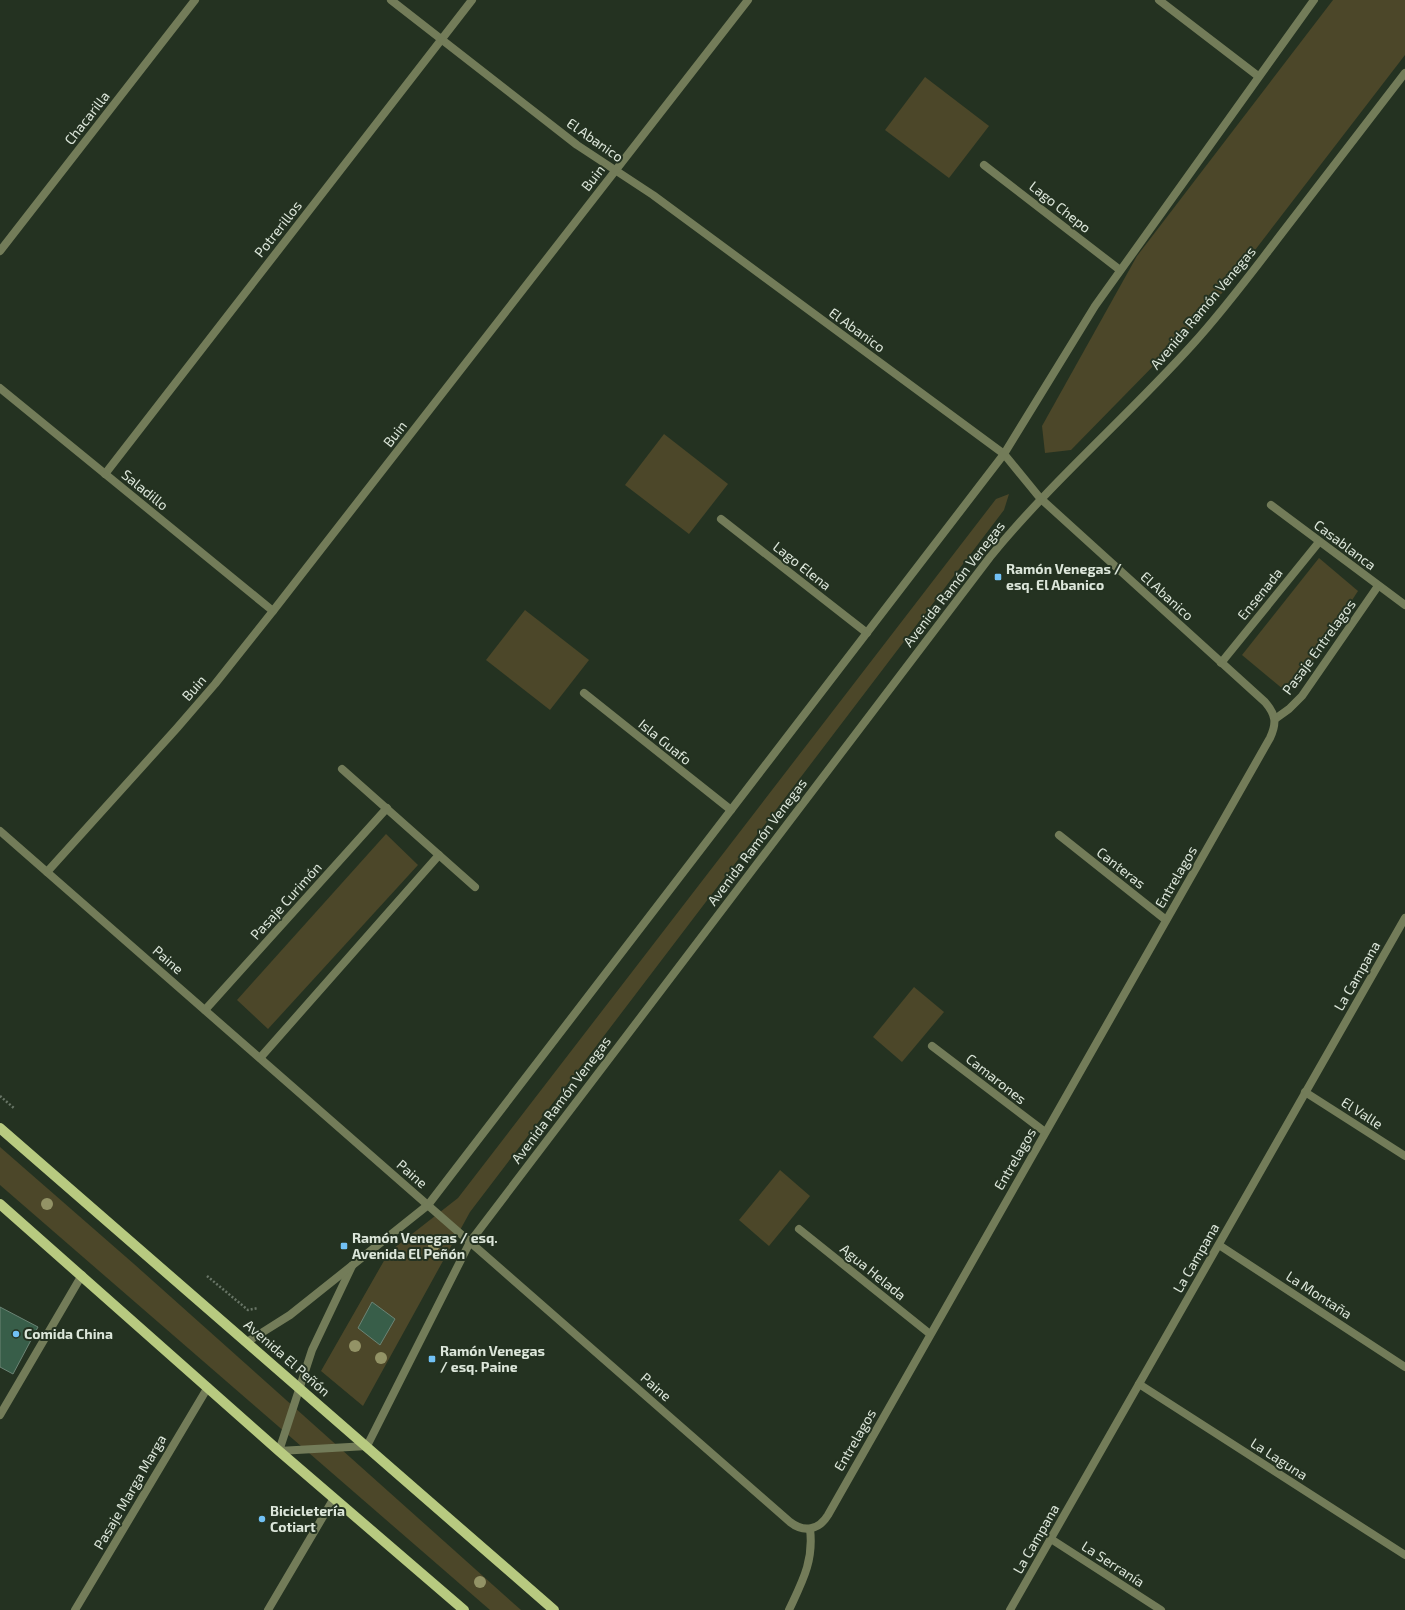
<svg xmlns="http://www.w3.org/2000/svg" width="1405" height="1610" viewBox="0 0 1405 1610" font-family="'Exo 2',sans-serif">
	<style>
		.green { fill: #4c4729 }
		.building { fill: #385e49; stroke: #6b8475 }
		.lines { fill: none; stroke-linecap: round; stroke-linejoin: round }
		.path { stroke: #687566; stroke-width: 2.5; stroke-dasharray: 2 2; stroke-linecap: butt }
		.minor { stroke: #737c59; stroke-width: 8 }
		.tertiary { stroke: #737c59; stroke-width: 8 }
		.primary { stroke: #b8ca80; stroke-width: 10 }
		.tree { fill: #939366 }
		.poi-dot { fill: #71c1f5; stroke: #243221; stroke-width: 1.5 }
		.labels { text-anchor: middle; stroke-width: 4; stroke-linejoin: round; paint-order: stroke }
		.street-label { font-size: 14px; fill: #dce6da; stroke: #243221 }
		.poi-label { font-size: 14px; font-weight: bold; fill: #dce6da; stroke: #243221; text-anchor: start }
	</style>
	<rect width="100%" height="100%" fill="#243221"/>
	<!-- green -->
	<g class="green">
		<polygon points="1333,0 1405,0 1405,55 1212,306 1071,450 1045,453 1042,426 1137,256"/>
		<polygon points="925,77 989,126 949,178 885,130"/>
		<polygon points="664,434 728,484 689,534 625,485"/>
		<polygon points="1009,494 1004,510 470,1212 363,1406 321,1371 389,1252 458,1198 996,499"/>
		<polygon points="1319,558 1358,591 1304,674 1284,690 1242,655"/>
		<polygon points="525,610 589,660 550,710 486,660"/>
		<polygon points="386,834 418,865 268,1029 237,1000"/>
		<polygon points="914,987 944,1012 902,1062 873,1037"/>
		<polygon points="0,1147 134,1264 521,1610 490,1610 0,1185"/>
		<polygon points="780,1170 810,1196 769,1246 739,1220"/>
	</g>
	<!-- building -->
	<g class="building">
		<polygon points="372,1302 395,1319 380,1345 358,1328"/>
		<polygon points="0,1307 38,1327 13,1374 0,1367"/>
	</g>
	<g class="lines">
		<!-- path -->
		<g class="path">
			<polyline points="0,1096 15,1109"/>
			<polyline points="207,1276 248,1310 258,1308"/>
		</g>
		<!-- minor -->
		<g class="minor">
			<polyline points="1159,0 1258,76"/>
			<polyline points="984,165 1120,270"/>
			<polyline points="0,251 195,0"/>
			<polyline points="0,388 273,611"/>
			<polyline points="105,474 472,0"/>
			<polyline points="1271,505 1405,605"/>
			<polyline points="721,519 867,633"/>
			<polyline points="1221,663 1319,542"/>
			<polyline points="584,693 731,810"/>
			<polyline points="1275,719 1289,709 1302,696 1378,586"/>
			<polyline points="342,769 475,887"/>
			<path d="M0 831 790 1522C804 1533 819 1530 828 1515L1270 738C1277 723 1276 715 1265 702L1040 498 1004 454 653 195 577 145 391 0"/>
			<polyline points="1059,835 1166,920"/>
			<polyline points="47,872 177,728 215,684 273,611 748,0"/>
			<polyline points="205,1010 387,808"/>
			<polyline points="932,1046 1045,1132"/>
			<polyline points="260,1058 439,855"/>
			<polyline points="1305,1092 1405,1156"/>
			<polyline points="799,1229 930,1334"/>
			<polyline points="1219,1245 1405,1367"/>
			<polyline points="1139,1384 1405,1555"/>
			<polyline points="0,1415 82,1275"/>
			<polyline points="1051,1539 1161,1610"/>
			<polyline points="75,1610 208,1387"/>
			<polyline points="268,1610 334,1498"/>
			<path d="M789 1610C802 1582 814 1561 810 1529"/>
			<polyline points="1010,1610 1405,918"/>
		</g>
		<!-- tertiary -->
		<g class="tertiary">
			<path d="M352 1266 312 1350 279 1451 367 1446 470 1242 990 557C1052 481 1126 418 1192 345 1224 310 1253 271 1282 233 1323 180 1364 126 1405 73"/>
			<polyline points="247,1342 290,1315 428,1205 1004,454 1095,306 1314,0"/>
		</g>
		<!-- primary -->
		<g class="primary">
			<polyline points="0,1128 554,1610"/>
			<polyline points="0,1204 279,1451 464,1610"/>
		</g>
	</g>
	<!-- trees -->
	<g class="tree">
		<circle cx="47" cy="1204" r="6"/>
		<circle cx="434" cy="1245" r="6"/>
		<circle cx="355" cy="1346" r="6"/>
		<circle cx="381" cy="1358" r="6"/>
		<circle cx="480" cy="1582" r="6"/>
	</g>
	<!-- markers -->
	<g class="poi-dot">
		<rect x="994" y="573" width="8" height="8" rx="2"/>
		<rect x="340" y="1242" width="8" height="8" rx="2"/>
		<circle cx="16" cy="1334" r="4"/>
		<rect x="428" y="1355" width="8" height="8" rx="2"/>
		<circle cx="262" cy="1519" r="4"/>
	</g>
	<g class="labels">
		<!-- street labels -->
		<g class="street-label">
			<text transform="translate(87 118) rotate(-52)" y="5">Chacarilla</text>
			<text transform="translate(595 140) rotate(35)" y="5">El Abanico</text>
			<text transform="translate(593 178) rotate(-52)" y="5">Buin</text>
			<text transform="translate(1060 207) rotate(38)" y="5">Lago Chepo</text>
			<text transform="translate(278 229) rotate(-52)" y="5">Potrerillos</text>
			<text transform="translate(1203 308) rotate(-50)" y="5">Avenida Ramón Venegas</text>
			<text transform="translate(857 330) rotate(36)" y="5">El Abanico</text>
			<text transform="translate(395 434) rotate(-52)" y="5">Buin</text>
			<text transform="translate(145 490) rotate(39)" y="5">Saladillo</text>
			<text transform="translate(1345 545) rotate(37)" y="5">Casablanca</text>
			<text transform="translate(802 566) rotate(38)" y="5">Lago Elena</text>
			<text transform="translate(954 584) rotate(-52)" y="5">Avenida Ramón Venegas</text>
			<text transform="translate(1260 594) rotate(-51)" y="5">Ensenada</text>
			<text transform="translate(1167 596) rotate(42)" y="5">El Abanico</text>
			<text transform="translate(1319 647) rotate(-54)" y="5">Pasaje Entrelagos</text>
			<text transform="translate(194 688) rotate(-49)" y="5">Buin</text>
			<text transform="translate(665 742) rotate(39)" y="5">Isla Guafo</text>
			<text transform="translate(757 842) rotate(-53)" y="5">Avenida Ramón Venegas</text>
			<text transform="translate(1121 868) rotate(38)" y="5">Canteras</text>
			<text transform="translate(1176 877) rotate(-60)" y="5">Entrelagos</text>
			<text transform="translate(286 901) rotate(-48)" y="5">Pasaje Curimón</text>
			<text transform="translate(168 960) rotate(41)" y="5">Paine</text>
			<text transform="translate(1357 976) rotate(-60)" y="5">La Campana</text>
			<text transform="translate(996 1079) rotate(38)" y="5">Camarones</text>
			<text transform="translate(561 1100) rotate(-53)" y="5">Avenida Ramón Venegas</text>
			<text transform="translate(1362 1113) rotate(33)" y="5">El Valle</text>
			<text transform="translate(1015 1159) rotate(-60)" y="5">Entrelagos</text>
			<text transform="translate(412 1174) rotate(41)" y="5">Paine</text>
			<text transform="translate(1196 1258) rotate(-60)" y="5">La Campana</text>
			<text transform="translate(873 1272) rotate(39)" y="5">Agua Helada</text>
			<text transform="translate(1319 1295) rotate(33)" y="5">La Montaña</text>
			<text transform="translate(287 1358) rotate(41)" y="5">Avenida El Peñón</text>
			<text transform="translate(656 1387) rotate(41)" y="5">Paine</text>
			<text transform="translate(855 1440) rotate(-60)" y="5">Entrelagos</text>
			<text transform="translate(1279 1459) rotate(33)" y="5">La Laguna</text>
			<text transform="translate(130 1492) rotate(-60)" y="5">Pasaje Marga Marga</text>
			<text transform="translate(1036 1539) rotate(-60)" y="5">La Campana</text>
			<text transform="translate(1113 1564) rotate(33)" y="5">La Serranía</text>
		</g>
		<!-- poi labels -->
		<g class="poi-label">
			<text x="1006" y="574">Ramón Venegas /<tspan x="1006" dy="16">esq. El Abanico</tspan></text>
			<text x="352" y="1243">Ramón Venegas / esq.<tspan x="352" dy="16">Avenida El Peñón</tspan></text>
			<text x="24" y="1339">Comida China</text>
			<text x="440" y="1356">Ramón Venegas<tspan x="440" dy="16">/ esq. Paine</tspan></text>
			<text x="270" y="1516">Bicicletería<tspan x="270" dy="16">Cotiart</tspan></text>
		</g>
	</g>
</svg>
